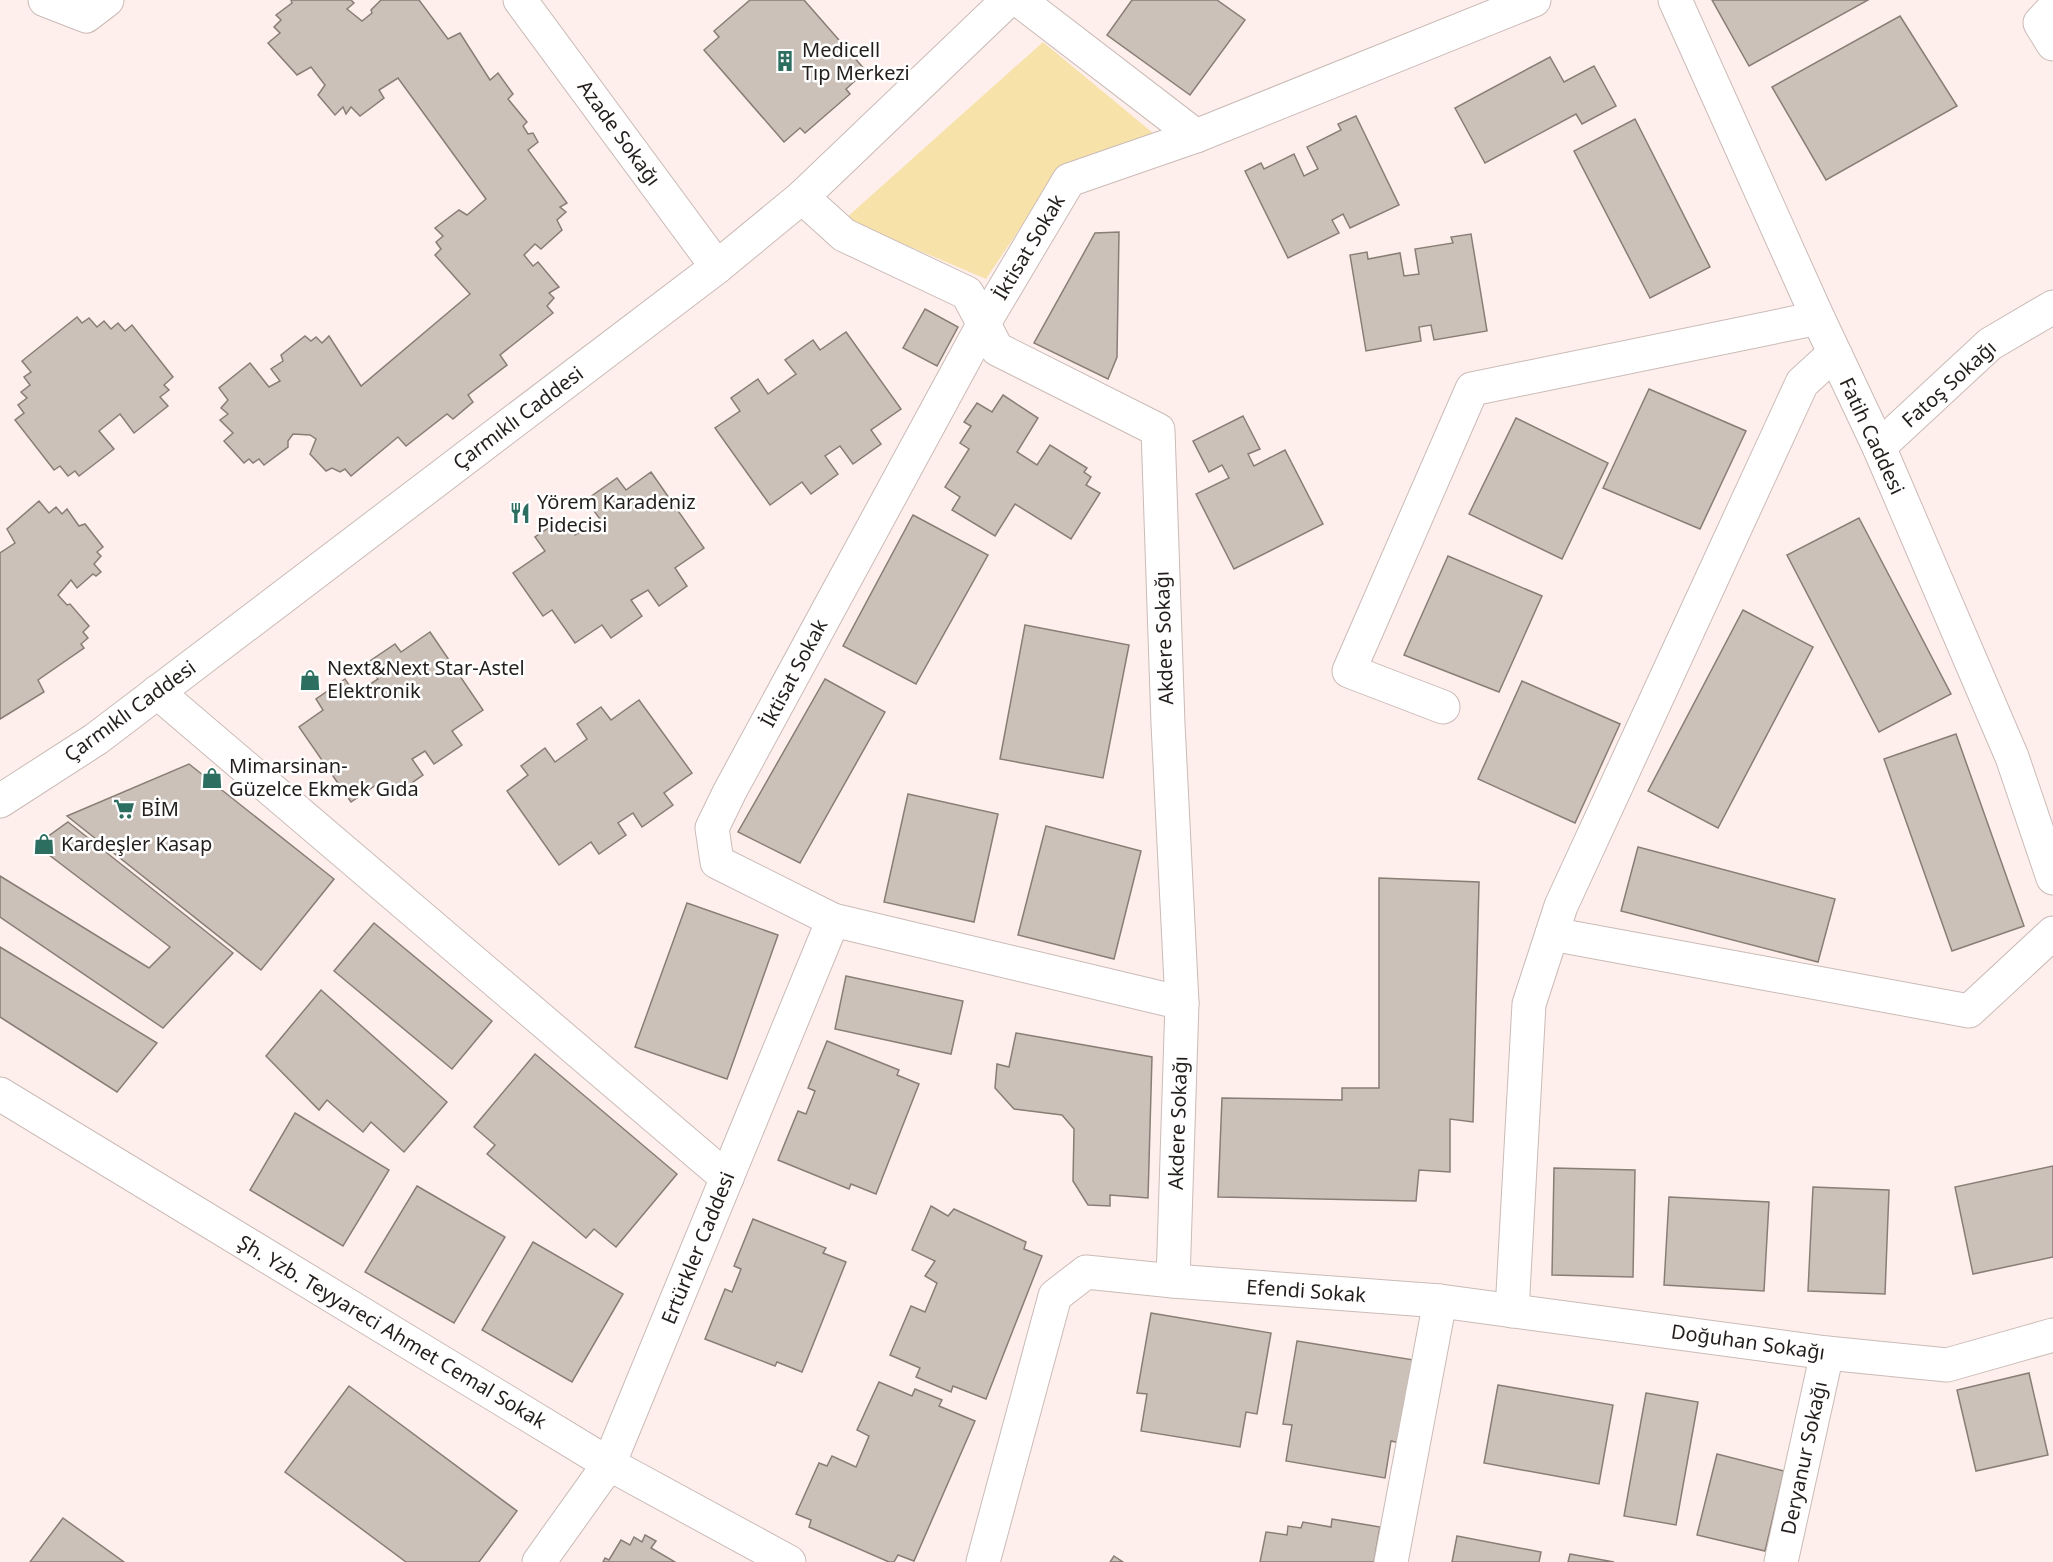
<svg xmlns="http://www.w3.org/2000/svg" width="2053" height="1562" viewBox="0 0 2053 1562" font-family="'Noto Sans',sans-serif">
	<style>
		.green { fill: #f7e2aa }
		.building { fill: #ccc1b8; stroke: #887e76; stroke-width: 1.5 }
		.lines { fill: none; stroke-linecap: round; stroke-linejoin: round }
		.minor-casing { stroke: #cabbb7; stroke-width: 35 }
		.secondary-casing { stroke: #cabbb7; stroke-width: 35 }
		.minor { stroke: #fff; stroke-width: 33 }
		.secondary { stroke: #fff; stroke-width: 33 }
		.labels { text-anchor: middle; stroke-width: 5; stroke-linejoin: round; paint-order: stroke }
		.poi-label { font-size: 20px; fill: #231e1c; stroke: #fff; text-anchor: start }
		.street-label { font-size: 20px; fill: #231e1c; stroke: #fff }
	</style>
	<rect width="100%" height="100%" fill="#ffefec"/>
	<!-- green -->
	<polygon class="green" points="1043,42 1153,133 1061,167 986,279 845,219"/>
	<!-- building -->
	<g class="building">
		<polygon points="291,0 351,0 354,3 347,9 362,21 372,13 371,10 381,0 419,0 448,39 460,33 490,80 498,73 513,94 508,99 527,122 523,126 528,134 533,133 538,142 528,150 567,203 560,207 566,212 557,220 562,230 541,249 535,244 524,255 533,266 538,262 559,287 549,293 554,298 547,306 553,313 500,355 507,365 468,395 473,402 453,419 447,414 406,446 398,437 351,476 345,469 340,472 332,468 326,471 310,454 316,439 310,435 293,434 288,441 288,447 264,465 259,459 253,463 249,459 244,463 224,441 233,433 220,420 228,414 221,408 228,400 219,388 250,363 269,387 280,381 271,369 283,361 281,355 305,336 311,341 316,337 322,343 329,336 361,386 470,294 435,255 441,249 436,242 443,236 435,228 459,210 467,215 486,199 398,78 379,90 384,98 360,116 351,107 346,114 343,107 335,115 318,95 325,85 311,67 297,75 268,43 280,33 274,27 281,20 276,15 292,3"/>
		<polygon points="750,0 804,0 866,71 846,89 850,94 805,133 800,128 784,142 704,50 719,37 714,31"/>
		<polygon points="1132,0 1217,0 1245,20 1190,95 1107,35"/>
		<polygon points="1712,0 1868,0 1749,66"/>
		<polygon points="1900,16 1957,106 1826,180 1772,87"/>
		<polygon points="1550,57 1564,82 1594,66 1616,106 1582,124 1576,114 1485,163 1455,108"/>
		<polygon points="1356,116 1399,205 1350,228 1343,214 1332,220 1339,233 1288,258 1245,171 1261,163 1264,169 1294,154 1304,176 1318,169 1307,147 1341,130 1338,124"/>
		<polygon points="1635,119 1710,267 1650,298 1574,151"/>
		<polygon points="1119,232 1117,357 1108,379 1034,343 1095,233"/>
		<polygon points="1471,234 1487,331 1434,340 1431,325 1419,327 1421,341 1366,351 1350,255 1367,252 1368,259 1400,253 1404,276 1419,274 1415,249 1453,243 1451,237"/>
		<polygon points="925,309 958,327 937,366 903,348"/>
		<polygon points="77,317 82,323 89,318 97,327 104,321 111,329 118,323 125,331 132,325 173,377 164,385 169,390 160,397 168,406 134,433 120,414 99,431 114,449 79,476 75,471 68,476 60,466 54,470 15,420 24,413 18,405 27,398 21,392 30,385 24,377 31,372 22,361"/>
		<polygon points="846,332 901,409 871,430 881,444 853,464 840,446 825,456 838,474 811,494 802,482 770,505 715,428 740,411 731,398 758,379 768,394 796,374 785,360 813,340 820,350"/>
		<polygon points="1649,389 1746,431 1700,529 1603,488"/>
		<polygon points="1003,395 1038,418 1017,452 1037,465 1050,445 1087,468 1084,472 1091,477 1086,485 1100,493 1071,539 1015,504 995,536 952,510 960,497 945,487 969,449 960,443 971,426 964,422 977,403 992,412"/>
		<polygon points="1243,416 1260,449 1248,454 1254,466 1285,450 1323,524 1234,569 1196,494 1229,478 1222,465 1209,472 1193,441"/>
		<polygon points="1516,418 1608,463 1562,559 1469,514"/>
		<polygon points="651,472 704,548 675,568 687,586 659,606 648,590 631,600 642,616 611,638 602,625 575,643 552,610 543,616 513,573 545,551 535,537 563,518 575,535 600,519 586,500 617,478 626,490"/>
		<polygon points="39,501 49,513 56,507 62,514 67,509 79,526 85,524 103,547 97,552 101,556 94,564 101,572 96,576 93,574 77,588 71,580 58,595 67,605 70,604 89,626 83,632 88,638 81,644 84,648 38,680 44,692 0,719 0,553 15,543 7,529"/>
		<polygon points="913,515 988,555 916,684 843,646"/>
		<polygon points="1859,518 1951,694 1879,732 1787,555"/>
		<polygon points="1448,556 1542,596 1499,692 1404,655"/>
		<polygon points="1743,610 1813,647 1718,828 1648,791"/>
		<polygon points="1025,625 1129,645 1103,778 1000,759"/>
		<polygon points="430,632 483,710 452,731 462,745 434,764 425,751 412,759 423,775 393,796 382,781 351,802 299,727 323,710 316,699 345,679 355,694 378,679 367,663 395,644 401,652"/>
		<polygon points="825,679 885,712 800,863 738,832"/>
		<polygon points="1522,681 1620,724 1575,823 1478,779"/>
		<polygon points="639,700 692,773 664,793 673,805 642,827 633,813 618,823 626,835 599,854 591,842 559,865 507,791 528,775 521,766 545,748 555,762 587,739 577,724 601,707 611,720"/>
		<polygon points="1956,734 2024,926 1952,951 1884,759"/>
		<polygon points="189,764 334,879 261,970 67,816"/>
		<polygon points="908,794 998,814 974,922 884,902"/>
		<polygon points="68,822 233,953 163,1028 0,917 0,876 149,968 170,947 36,845"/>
		<polygon points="1046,826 1141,851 1114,959 1018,935"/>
		<polygon points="1638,847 1835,899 1818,962 1621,911"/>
		<polygon points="1379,878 1479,882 1473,1122 1450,1119 1450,1172 1419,1170 1416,1201 1218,1197 1222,1098 1342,1100 1342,1088 1379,1088"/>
		<polygon points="687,903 778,935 727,1079 635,1047"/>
		<polygon points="374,923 492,1021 452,1069 334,971"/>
		<polygon points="0,947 157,1043 117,1092 0,1017"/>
		<polygon points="846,976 963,1001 951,1054 835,1029"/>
		<polygon points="321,990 447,1102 404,1152 371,1122 363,1132 327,1100 319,1110 266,1056"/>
		<polygon points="1016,1033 1152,1057 1148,1198 1110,1195 1110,1206 1088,1205 1073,1181 1074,1129 1062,1115 1014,1109 995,1088 997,1064 1009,1067"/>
		<polygon points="827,1041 899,1070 897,1075 919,1084 876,1194 851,1184 849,1189 778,1160 798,1111 806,1114 815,1091 808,1088"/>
		<polygon points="535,1054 677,1174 616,1247 594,1229 586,1238 487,1154 495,1145 474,1127"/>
		<polygon points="295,1113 389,1170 343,1246 250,1190"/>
		<polygon points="2053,1166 2053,1257 1973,1274 1955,1187"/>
		<polygon points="1554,1168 1635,1170 1633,1277 1552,1275"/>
		<polygon points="417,1186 505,1237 454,1323 365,1272"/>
		<polygon points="1813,1187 1889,1190 1885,1294 1808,1291"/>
		<polygon points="1669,1197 1769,1202 1764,1291 1664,1285"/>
		<polygon points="931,1206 948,1216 954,1209 1026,1242 1024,1249 1042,1256 986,1399 953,1386 951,1392 916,1377 920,1368 890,1355 911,1306 925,1312 937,1283 925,1276 935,1261 912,1250"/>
		<polygon points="753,1219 826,1248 823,1253 846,1262 802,1372 777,1362 775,1366 705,1339 725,1289 732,1292 741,1269 734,1266"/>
		<polygon points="533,1242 623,1294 572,1382 482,1330"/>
		<polygon points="1151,1313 1271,1333 1257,1414 1246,1412 1240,1447 1141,1431 1147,1394 1137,1393"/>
		<polygon points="1297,1341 1414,1360 1400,1443 1391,1441 1385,1478 1286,1461 1292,1425 1283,1424"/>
		<polygon points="2029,1373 2048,1455 1976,1471 1957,1390"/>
		<polygon points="879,1382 912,1396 915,1389 942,1400 939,1406 975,1421 914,1561 898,1555 894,1562 889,1562 809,1527 811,1520 796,1514 819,1463 827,1466 832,1456 856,1467 869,1436 857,1430"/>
		<polygon points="1498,1385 1613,1405 1599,1484 1484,1463"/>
		<polygon points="349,1386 517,1511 479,1562 406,1562 285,1472"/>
		<polygon points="1646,1393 1698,1402 1676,1525 1624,1516"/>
		<polygon points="1717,1454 1784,1471 1765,1551 1697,1535"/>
		<polygon points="63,1518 124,1562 30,1562"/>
		<polygon points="1332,1519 1380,1527 1374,1562 1260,1562 1266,1532 1287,1535 1288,1526 1301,1528 1303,1522 1331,1527"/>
		<polygon points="645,1535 656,1541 651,1548 675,1562 603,1562 605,1558 609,1560 621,1540 630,1545 634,1537 642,1542"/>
		<polygon points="1457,1536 1541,1552 1539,1562 1452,1562"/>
		<polygon points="1570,1554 1614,1562 1568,1562"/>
		<polygon points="1114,1556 1123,1562 1110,1562"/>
	</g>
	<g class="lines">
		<defs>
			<g id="minor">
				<polyline points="45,0 86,16 107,0"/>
				<polyline points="520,0 717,267"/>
				<polyline points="1019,0 1196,136"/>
				<polyline points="2053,9 2040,23 2053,44"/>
				<polyline points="802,197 844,235 967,293 997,349 1158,430 1168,724 1182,1003 1173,1281"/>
				<polyline points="1879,447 1990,344 2053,307"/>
				<polyline points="157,692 727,1178"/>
				<polyline points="1443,707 1349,671 1472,389 1818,318"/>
				<polyline points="1552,934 1969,1011 2053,933"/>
				<polyline points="1182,1003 833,920 717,862 712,828 730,791 984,323 1069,180 1196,136 1534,0"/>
				<polyline points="0,1094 609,1464 789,1562"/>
				<polyline points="1512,1311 1529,1004 1561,906 1802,383 1826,361 1836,356"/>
				<polyline points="539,1562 609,1464 833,920"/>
				<polyline points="983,1562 1055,1296 1086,1272 1173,1281 1440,1301 1827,1353 1947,1365 2053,1335"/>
				<polyline points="1391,1562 1440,1301"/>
				<polyline points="1781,1562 1827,1353"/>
			</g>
			<g id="secondary">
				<polyline points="1675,0 1818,318 1879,447 2012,757 2053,878"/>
				<polyline points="0,801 96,739 717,267 802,197 1008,0"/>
			</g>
		</defs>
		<!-- minor casing -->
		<use href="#minor" class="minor-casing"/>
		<!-- secondary casing -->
		<use href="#secondary" class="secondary-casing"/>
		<!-- minor -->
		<use href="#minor" class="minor"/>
		<!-- secondary -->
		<use href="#secondary" class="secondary"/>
	</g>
	<!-- icons -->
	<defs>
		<symbol id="building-bare" viewBox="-9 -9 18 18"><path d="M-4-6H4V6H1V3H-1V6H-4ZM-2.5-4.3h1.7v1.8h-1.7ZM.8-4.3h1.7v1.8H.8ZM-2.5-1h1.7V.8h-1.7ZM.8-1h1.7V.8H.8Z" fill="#2c6f60" stroke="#fff" stroke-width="2.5" paint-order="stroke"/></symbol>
		<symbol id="restaurant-bare" viewBox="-9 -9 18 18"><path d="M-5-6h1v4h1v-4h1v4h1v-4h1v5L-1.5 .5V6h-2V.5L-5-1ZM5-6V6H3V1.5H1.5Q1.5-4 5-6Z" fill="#2c6f60" stroke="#fff" stroke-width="2.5" paint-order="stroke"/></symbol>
		<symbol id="shop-bare" viewBox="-9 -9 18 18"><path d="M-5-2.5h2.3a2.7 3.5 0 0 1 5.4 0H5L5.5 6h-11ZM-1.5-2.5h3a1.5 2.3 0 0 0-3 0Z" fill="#2c6f60" stroke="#fff" stroke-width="2.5" paint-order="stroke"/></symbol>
		<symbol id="supermarket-bare" viewBox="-9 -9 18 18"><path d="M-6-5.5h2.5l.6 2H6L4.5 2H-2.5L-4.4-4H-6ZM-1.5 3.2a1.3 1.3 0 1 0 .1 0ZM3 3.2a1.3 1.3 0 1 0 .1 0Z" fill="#2c6f60" stroke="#fff" stroke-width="2.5" paint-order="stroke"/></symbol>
	</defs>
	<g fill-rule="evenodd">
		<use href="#building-bare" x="770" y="46" width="30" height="30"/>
		<use href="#restaurant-bare" x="505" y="498" width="30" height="30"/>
		<use href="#shop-bare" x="295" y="665" width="30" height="30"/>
		<use href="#shop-bare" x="197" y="763" width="30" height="30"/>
		<use href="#supermarket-bare" x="109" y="794" width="30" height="30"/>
		<use href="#shop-bare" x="29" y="829" width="30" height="30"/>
	</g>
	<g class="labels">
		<!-- poi labels -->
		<g class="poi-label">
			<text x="802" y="57">Medicell<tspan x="802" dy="23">Tıp Merkezi</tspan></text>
			<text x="537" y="509">Yörem Karadeniz<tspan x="537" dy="23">Pidecisi</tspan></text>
			<text x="327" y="675">Next&amp;Next Star-Astel<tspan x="327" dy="23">Elektronik</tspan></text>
			<text x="229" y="773">Mimarsinan-<tspan x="229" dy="23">Güzelce Ekmek Gıda</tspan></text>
			<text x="141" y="816">BİM</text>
			<text x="61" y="851">Kardeşler Kasap</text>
		</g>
		<!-- street labels -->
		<g class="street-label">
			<text transform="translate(619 133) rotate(54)" y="7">Azade Sokağı</text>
			<text transform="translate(1029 247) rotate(-59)" y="7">İktisat Sokak</text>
			<text transform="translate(1949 384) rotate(-42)" y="7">Fatoş Sokağı</text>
			<text transform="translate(518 418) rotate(-37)" y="7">Çarmıklı Caddesi</text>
			<text transform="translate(1872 436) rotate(65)" y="7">Fatih Caddesi</text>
			<text transform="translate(1164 638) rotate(-92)" y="7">Akdere Sokağı</text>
			<text transform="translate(794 673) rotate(-62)" y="7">İktisat Sokak</text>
			<text transform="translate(130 711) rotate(-36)" y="7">Çarmıklı Caddesi</text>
			<text transform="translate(1178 1123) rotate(-88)" y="7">Akdere Sokağı</text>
			<text transform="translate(698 1248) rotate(-68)" y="7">Ertürkler Caddesi</text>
			<text transform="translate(1306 1291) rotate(4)" y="7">Efendi Sokak</text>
			<text transform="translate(392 1332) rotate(31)" y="7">Şh. Yzb. Teyyareci Ahmet Cemal Sokak</text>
			<text transform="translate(1748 1342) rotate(8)" y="7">Doğuhan Sokağı</text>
			<text transform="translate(1804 1458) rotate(-78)" y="7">Deryanur Sokağı</text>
		</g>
	</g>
</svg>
